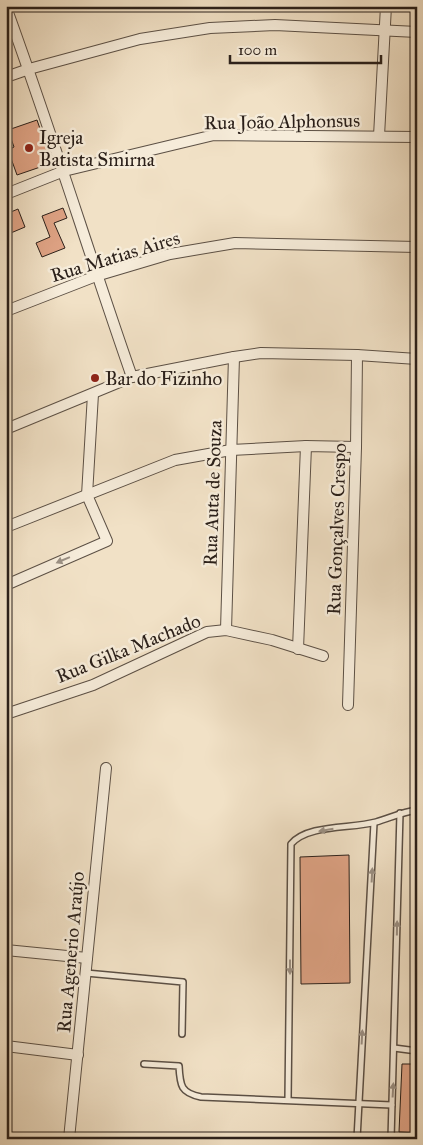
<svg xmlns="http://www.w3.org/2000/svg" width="423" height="1145" viewBox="0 0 423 1145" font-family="'IM FELL Great Primer',serif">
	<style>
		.building { fill: #e0a486; stroke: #2b201a }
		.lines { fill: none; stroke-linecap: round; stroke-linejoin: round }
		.service-casing { stroke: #5c5045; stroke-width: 8 }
		.minor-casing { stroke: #5c5045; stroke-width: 12 }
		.service { stroke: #f6ecda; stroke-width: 5 }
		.minor { stroke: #f6ecda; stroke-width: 10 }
		.oneway { fill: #9b9084 }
		.poi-dot { fill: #8f2418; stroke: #f6ecda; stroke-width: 2 }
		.labels { text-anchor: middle; stroke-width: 5; stroke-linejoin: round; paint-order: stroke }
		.street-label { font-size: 19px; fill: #2b201a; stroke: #f6ecda }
		.poi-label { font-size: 19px; fill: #2b201a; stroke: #f6ecda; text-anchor: start }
	</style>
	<rect width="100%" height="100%" fill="#f1e1c6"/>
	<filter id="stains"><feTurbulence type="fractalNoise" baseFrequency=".004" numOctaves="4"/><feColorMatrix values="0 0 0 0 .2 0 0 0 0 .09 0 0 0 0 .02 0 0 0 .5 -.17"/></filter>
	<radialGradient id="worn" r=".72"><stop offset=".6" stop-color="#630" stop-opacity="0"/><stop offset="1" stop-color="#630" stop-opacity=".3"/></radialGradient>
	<!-- building -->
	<g class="building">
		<polygon points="37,120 52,163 17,175 8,150 14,147 8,130"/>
		<polygon points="63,208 67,218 54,223 65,248 42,257 36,243 50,237 42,216"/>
		<polygon points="18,209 25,227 6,235 6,214"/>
		<polygon points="349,855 350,983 301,984 300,857"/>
		<polygon points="402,1064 417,1064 417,1133 399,1132"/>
	</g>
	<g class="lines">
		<defs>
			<g id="service">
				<polyline points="86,973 183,982 182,1034"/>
				<polyline points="394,1048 417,1051"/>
				<path d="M144 1064 179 1066C180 1086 181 1093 201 1097L392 1105"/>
				<path d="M288 1100 291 844C308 824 351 829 376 822 390 818 402 812 417 810"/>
				<polyline points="357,1139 374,823"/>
				<polyline points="391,1139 400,813"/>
			</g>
			<g id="minor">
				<path d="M6 7C51 130 89 254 132 377"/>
				<polyline points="6,77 29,69 140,39 210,28 275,25 417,32"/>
				<polyline points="379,136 386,6"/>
				<polyline points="6,194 64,171 214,135 417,137"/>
				<polyline points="6,311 96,276 170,254 235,243 417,247"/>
				<polyline points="6,429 132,377 234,357 261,353 357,355 417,359"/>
				<polyline points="6,527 175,460 231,450 306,446 356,447"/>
				<polyline points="6,585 107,541 87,495 93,394"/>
				<polyline points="226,630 234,357"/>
				<polyline points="298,649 306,446"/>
				<polyline points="348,705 356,447 357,355"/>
				<polyline points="6,714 93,685 207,632 226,630 272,640 323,656"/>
				<polyline points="6,950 87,958"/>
				<polyline points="6,1046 78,1055"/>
				<polyline points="69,1139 106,768"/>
			</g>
		</defs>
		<!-- service casing -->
		<use href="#service" class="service-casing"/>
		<!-- minor casing -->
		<use href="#minor" class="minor-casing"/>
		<!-- service -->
		<use href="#service" class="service"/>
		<!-- minor -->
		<use href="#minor" class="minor"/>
	</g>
	<!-- one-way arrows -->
	<defs><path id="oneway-solid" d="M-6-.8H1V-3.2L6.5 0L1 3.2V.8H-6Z" transform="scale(1.25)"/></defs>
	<g class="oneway">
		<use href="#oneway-solid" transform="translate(63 560) rotate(157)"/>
		<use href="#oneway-solid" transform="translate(326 830) rotate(171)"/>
		<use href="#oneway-solid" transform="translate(372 875) rotate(-87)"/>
		<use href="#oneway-solid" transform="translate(397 928) rotate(-89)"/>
		<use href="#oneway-solid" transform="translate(290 967) rotate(90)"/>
		<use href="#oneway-solid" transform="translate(362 1037) rotate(-87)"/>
		<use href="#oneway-solid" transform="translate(393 1090) rotate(-87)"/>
	</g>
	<!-- markers -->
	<g class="poi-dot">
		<circle cx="29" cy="148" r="5"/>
		<circle cx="95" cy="378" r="5"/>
	</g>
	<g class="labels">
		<!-- street labels -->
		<g class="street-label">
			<text transform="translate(282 121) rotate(-1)" y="7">Rua João Alphonsus</text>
			<text transform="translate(115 256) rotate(-17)" y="7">Rua Matias Aires</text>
			<text transform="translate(212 493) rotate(-88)" y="7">Rua Auta de Souza</text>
			<text transform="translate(336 529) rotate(-88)" y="7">Rua Gonçalves Crespo</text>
			<text transform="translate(128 648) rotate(-22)" y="7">Rua Gilka Machado</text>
			<text transform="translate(70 952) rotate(-85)" y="7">Rua Agenerio Araújo</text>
		</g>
		<!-- poi labels -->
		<g class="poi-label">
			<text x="39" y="144">Igreja<tspan x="39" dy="22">Batista Smirna</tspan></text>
			<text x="105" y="385">Bar do Fizinho</text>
		</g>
	</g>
	<!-- margin -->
	<rect width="423" height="1145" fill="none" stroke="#f1e1c6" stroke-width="25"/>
	<rect x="8" y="8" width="408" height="1130" fill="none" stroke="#2b201a" stroke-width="2.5"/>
	<rect x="12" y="12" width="398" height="1120" fill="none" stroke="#2b201a"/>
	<!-- scale -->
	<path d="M230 55v8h151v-8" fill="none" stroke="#2b201a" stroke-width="2.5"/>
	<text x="238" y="55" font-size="15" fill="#2b201a" stroke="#f6ecda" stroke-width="4" paint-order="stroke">100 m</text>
	<rect width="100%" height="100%" filter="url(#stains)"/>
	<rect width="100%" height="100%" fill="url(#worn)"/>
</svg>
